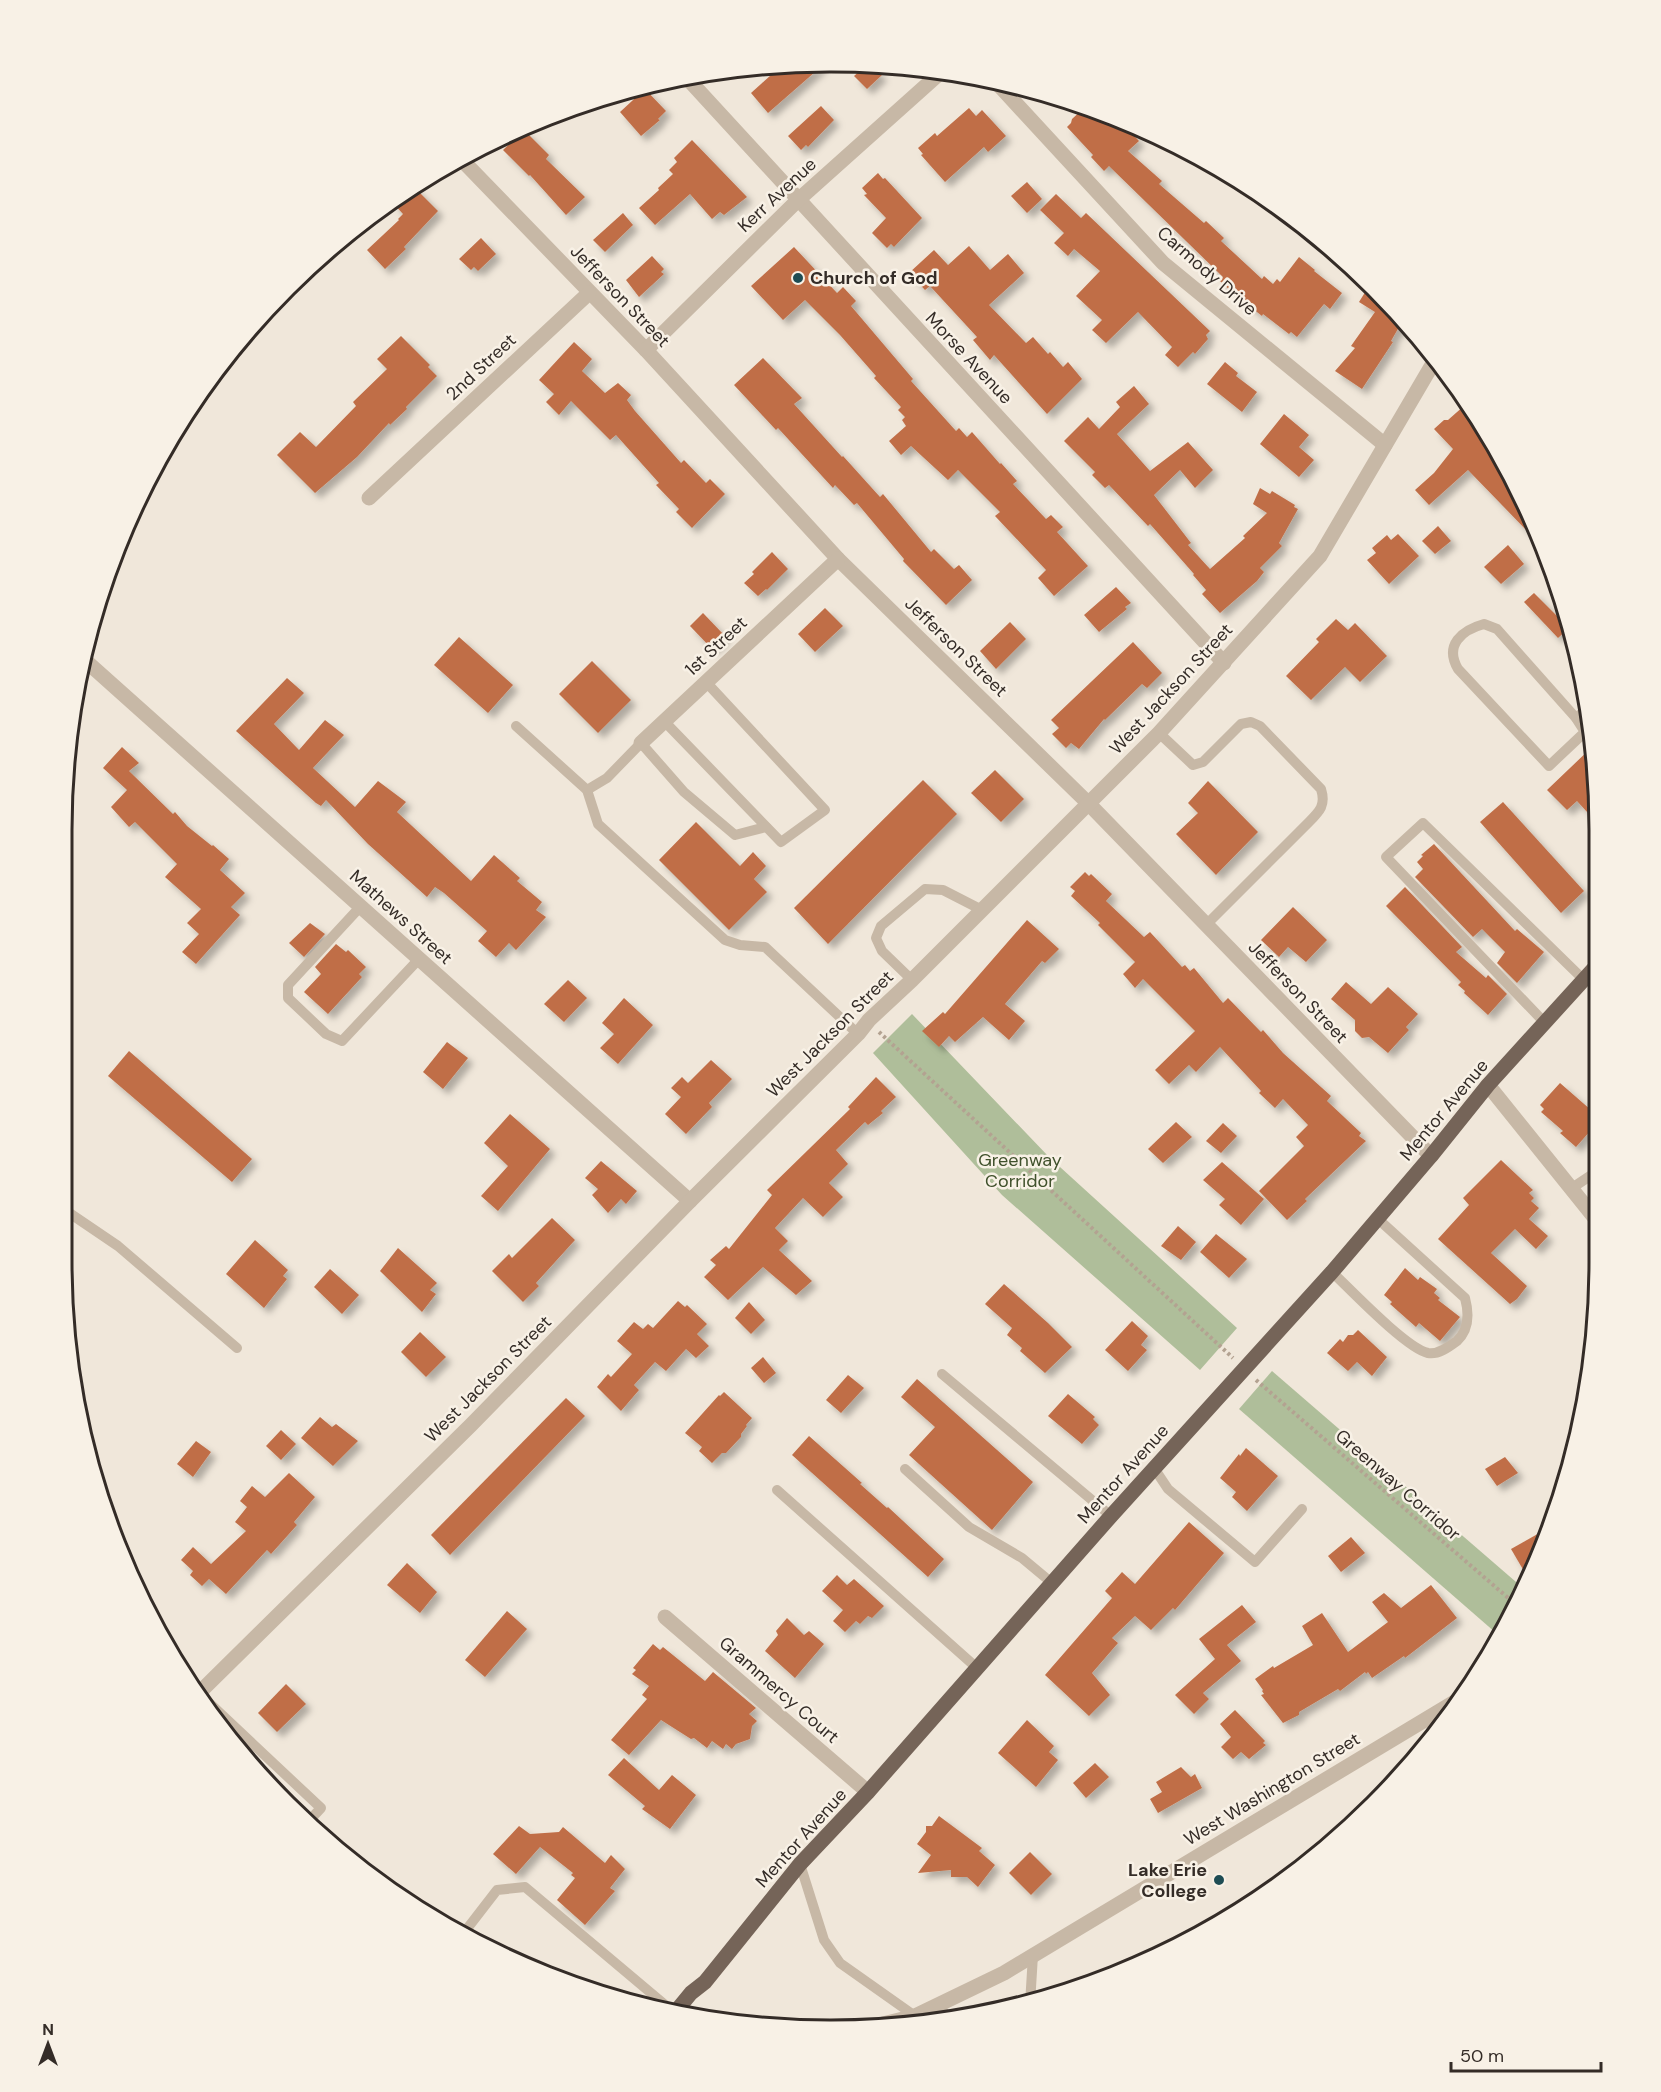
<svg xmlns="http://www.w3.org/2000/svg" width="1661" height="2092" viewBox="0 0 1661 2092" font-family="'DM Sans',sans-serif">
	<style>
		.green { fill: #afbe9a }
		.building { fill: #c06e47; filter: url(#shadow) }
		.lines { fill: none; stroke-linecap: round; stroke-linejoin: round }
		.path { stroke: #b3a291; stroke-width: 4; stroke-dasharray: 3 3; stroke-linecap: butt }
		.service { stroke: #c7b8a6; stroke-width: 10 }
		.minor { stroke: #c7b8a6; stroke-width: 15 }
		.tertiary { stroke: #c7b8a6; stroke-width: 15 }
		.primary { stroke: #756458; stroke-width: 15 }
		.poi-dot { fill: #1e4c53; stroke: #f8f1e6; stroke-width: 2 }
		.labels { text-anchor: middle; stroke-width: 5; stroke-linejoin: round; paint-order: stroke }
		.street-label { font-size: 18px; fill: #342c27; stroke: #f8f1e6 }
		.poi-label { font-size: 18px; font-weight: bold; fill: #342c27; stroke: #f8f1e6; text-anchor: start }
		.park-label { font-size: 18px; fill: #40512c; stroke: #f8f1e6 }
		.rim { fill: none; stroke: #342c27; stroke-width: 3 }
	</style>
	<defs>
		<filter id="shadow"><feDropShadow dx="5.5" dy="5.5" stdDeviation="3" flood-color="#0004"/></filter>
	</defs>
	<rect width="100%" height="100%" fill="#f0e7da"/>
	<!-- green -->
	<g class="green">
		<polygon points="912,1014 1049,1157 1237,1328 1200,1370 1002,1195 873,1053"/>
		<polygon points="1272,1371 1523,1588 1496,1633 1239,1409"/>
	</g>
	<!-- building -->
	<g class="building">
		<polygon points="868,64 882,75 867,89 854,76"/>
		<polygon points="823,65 768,113 751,93 781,66"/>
		<polygon points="645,89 666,111 658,119 660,120 641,136 620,112"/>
		<polygon points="821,106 834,120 808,147 806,145 801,150 788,136"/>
		<polygon points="969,108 976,116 982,110 1006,136 988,152 984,147 945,182 921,155 923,154 918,148 935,133 937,136"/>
		<polygon points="1084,108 1121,122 1139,141 1128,151 1162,181 1159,184 1204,223 1206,221 1224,238 1221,241 1262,279 1264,276 1273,284 1277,279 1280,282 1299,257 1315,270 1314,271 1342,293 1330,309 1324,304 1297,337 1291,332 1289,334 1263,314 1262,316 1232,292 1220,281 1223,277 1111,168 1109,166 1104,171 1091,157 1093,155 1067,127 1071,123 1072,119"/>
		<polygon points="524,130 549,155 546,159 585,197 566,215 530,175 529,176 503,150"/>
		<polygon points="692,140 747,197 724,215 720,212 712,219 690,194 655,225 639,208 659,190 658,188 673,174 669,170 677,162 674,158"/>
		<polygon points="878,173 883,179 885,178 922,218 894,247 891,244 887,248 872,233 886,218 864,195 867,194 862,188"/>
		<polygon points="1027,182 1042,199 1027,213 1011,196"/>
		<polygon points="414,187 438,211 404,247 406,249 385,269 367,250 399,220 398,219 403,214 393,203"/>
		<polygon points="1056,194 1081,218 1086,213 1210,331 1206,335 1208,339 1195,354 1193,352 1178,367 1165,355 1172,347 1138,312 1106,343 1092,330 1102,320 1076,296 1100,271 1074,249 1068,256 1054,243 1064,233 1040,210"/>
		<polygon points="623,213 633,225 605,252 593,240"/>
		<polygon points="481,238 496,254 478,271 474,267 471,270 459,259"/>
		<polygon points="969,246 990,270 1008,254 1024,273 989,305 1026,343 1033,337 1048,354 1050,352 1063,367 1068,362 1082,379 1047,414 994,355 990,360 973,340 977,337 930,286 925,290 909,273 934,250 948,265"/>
		<polygon points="794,247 837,293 843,287 856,301 851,306 913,379 911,381 956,431 959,428 967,437 972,432 1000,464 1001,463 1017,481 1013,484 1046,519 1051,515 1063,527 1057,532 1088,566 1054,596 1038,578 1046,570 995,516 1000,512 958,470 948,480 911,446 901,455 889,441 906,426 902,420 905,417 898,410 901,407 874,378 876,376 840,335 805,300 783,320 751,286"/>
		<polygon points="652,256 664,269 661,272 664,274 639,297 626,280"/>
		<polygon points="1369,286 1410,326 1406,332 1399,327 1391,341 1393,342 1362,389 1335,371 1355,348 1351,346 1375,312 1359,302"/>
		<polygon points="401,336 430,365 428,367 437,376 406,407 407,409 390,425 389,423 357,457 315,493 277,455 300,432 316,447 356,406 353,402 387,369 377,359"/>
		<polygon points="574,342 592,359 582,371 605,393 618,383 631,395 627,400 635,411 681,463 684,460 706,483 710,479 725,494 692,528 676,512 679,509 656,485 659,483 616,435 610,440 571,401 559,415 546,402 554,394 539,380"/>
		<polygon points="763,358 802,398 794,404 842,457 843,456 880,497 883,494 931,552 934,549 954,569 959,565 972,580 946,605 903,561 904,559 857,503 854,505 835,485 833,488 778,428 776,430 734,385"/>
		<polygon points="1225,362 1238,373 1236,376 1257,392 1242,412 1207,384"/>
		<polygon points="1134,386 1149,404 1117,434 1150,471 1188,442 1213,470 1195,488 1180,470 1154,495 1191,543 1188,545 1210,569 1245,538 1243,536 1267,513 1253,504 1260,488 1270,494 1272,491 1295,505 1294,507 1298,509 1279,543 1282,546 1260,568 1264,572 1257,581 1220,613 1202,594 1206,590 1193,575 1194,574 1150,524 1148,526 1109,485 1105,488 1092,475 1095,472 1064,441 1088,417 1099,429 1120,407 1116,402"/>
		<polygon points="1465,405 1497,447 1534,538 1468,470 1429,505 1415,490 1434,473 1453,449 1434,429 1444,420 1448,420"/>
		<polygon points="1284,414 1309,435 1299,447 1314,460 1299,477 1260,444"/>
		<polygon points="1438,526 1451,541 1435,554 1422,541"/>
		<polygon points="1398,534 1419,556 1389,584 1367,560 1376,553 1372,548 1387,535 1391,540"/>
		<polygon points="1508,545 1524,564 1501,584 1484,567"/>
		<polygon points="772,552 788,569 767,590 766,589 758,596 744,583 754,574 752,572"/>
		<polygon points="1116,587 1131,603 1125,607 1127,609 1099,632 1084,615"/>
		<polygon points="1534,593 1569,628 1558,638 1524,602"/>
		<polygon points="825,608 843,626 815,652 798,634"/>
		<polygon points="703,613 725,636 712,649 690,626"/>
		<polygon points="1336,619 1348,630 1355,623 1387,656 1360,682 1345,667 1311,700 1286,676 1319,642 1316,639"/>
		<polygon points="1010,622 1026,639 996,669 980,651"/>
		<polygon points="459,637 513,685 488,713 434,665"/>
		<polygon points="1133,642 1162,673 1147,688 1142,684 1105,720 1104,719 1079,749 1071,743 1066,748 1052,734 1059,728 1051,720"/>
		<polygon points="592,661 631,700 598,733 559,694"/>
		<polygon points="287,678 304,693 274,724 299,750 325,720 344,735 313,768 355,807 378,781 406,802 397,812 471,881 494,855 520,878 517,881 542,902 536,910 546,917 516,950 509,943 496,957 478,941 487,931 444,893 435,887 427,897 368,844 326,800 321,806 316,803 236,731"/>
		<polygon points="122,747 139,763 129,771 173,814 175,812 187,826 212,846 213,845 229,859 220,870 245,893 231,907 240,915 196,964 182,952 199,934 187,923 201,909 165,877 177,864 135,822 129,827 111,807 127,790 103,768"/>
		<polygon points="1592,747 1598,780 1598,824 1577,801 1567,810 1547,790"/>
		<polygon points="995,770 1024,799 1001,822 971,793"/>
		<polygon points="923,780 957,814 828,944 794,908"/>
		<polygon points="1208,781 1258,832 1216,875 1176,834 1198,813 1188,803"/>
		<polygon points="1503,802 1584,891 1561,913 1480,822"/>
		<polygon points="696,822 740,866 753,852 766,866 754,879 767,892 729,930 659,860"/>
		<polygon points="1434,844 1515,931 1517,929 1544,952 1517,983 1497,963 1505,952 1482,929 1473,937 1415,877 1423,869 1417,862 1423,856 1421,855"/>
		<polygon points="1085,872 1089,876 1091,874 1112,894 1106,901 1144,937 1150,932 1182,967 1185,965 1190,971 1194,968 1223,1003 1228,998 1261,1032 1263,1030 1283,1053 1331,1096 1327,1101 1361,1133 1359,1136 1366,1141 1305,1199 1307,1201 1287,1220 1259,1191 1304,1146 1296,1137 1308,1125 1283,1099 1275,1108 1259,1093 1261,1091 1220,1047 1196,1072 1189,1065 1169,1084 1155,1070 1195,1031 1143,979 1135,988 1123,974 1135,962 1098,925 1100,923 1071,896 1075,891 1070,887"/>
		<polygon points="1405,887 1462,947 1456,952 1486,978 1488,975 1507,994 1488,1015 1464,993 1465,991 1458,985 1461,982 1386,906"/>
		<polygon points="1293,907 1327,940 1306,962 1288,947 1279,957 1261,940"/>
		<polygon points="1027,920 1059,949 1045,963 1042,961 1005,1004 1025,1021 1009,1040 983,1017 955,1042 949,1036 939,1047 922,1031 943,1012 945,1014"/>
		<polygon points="310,923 325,934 304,957 289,943"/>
		<polygon points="336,944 346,952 348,950 366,967 359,974 362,977 328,1014 304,992 321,974 315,967"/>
		<polygon points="568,980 587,998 564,1022 544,1004"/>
		<polygon points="1346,982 1371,1004 1388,987 1418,1014 1406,1027 1409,1030 1388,1053 1369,1037 1362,1038 1355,1031 1355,1020 1331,999"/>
		<polygon points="624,998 653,1025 618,1064 600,1048 614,1034 602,1023"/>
		<polygon points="447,1042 468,1058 443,1089 423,1072"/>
		<polygon points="129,1051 252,1159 232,1182 108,1076"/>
		<polygon points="711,1060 732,1079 709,1103 712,1107 686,1134 665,1114 681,1097 671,1088 682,1077 688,1083"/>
		<polygon points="876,1077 896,1097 881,1111 883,1113 868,1125 865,1122 836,1150 848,1164 829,1183 843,1197 823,1217 803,1198 775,1228 788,1241 779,1250 812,1281 796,1295 763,1267 728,1300 704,1277 716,1265 710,1260 726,1246 729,1249 772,1195 767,1190 850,1109 848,1107"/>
		<polygon points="1560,1083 1599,1117 1599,1121 1576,1147 1560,1133 1563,1131 1541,1112 1544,1109 1540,1105"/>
		<polygon points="510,1114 550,1149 498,1211 481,1196 508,1166 484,1143"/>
		<polygon points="1176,1122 1192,1137 1163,1163 1148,1149"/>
		<polygon points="1223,1123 1237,1136 1221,1153 1206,1141"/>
		<polygon points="1501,1160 1533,1190 1529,1193 1534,1198 1531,1201 1539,1208 1529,1219 1548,1236 1536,1249 1515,1229 1491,1253 1527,1286 1517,1299 1510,1304 1438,1239 1469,1205 1463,1198"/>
		<polygon points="601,1161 637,1191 626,1204 621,1199 608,1213 592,1195 598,1189 585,1178"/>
		<polygon points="1222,1162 1264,1199 1241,1225 1219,1205 1225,1199 1203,1180"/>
		<polygon points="552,1218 575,1240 536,1283 539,1286 523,1302 492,1271 509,1254 512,1258"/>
		<polygon points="1178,1226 1196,1242 1181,1260 1161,1246"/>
		<polygon points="1216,1234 1247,1259 1229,1278 1200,1252"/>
		<polygon points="255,1240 288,1270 283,1276 287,1279 264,1308 226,1274"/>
		<polygon points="398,1248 437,1283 430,1290 436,1294 422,1312 380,1271"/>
		<polygon points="1405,1268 1418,1280 1420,1277 1437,1289 1434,1293 1440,1298 1438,1300 1460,1317 1440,1341 1419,1323 1416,1327 1390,1304 1392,1302 1384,1295"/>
		<polygon points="330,1269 359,1295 342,1314 314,1287"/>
		<polygon points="1004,1284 1048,1323 1072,1347 1045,1373 1020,1351 1022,1348 1007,1335 1012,1328 985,1304"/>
		<polygon points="678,1301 685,1307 687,1305 707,1324 697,1334 709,1346 696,1358 686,1349 666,1371 655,1362 634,1385 639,1390 621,1411 597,1387 608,1374 611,1377 632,1354 617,1341 634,1322 643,1329 648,1324 653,1328"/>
		<polygon points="749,1302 765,1320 751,1334 735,1318"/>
		<polygon points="1132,1321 1148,1336 1141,1345 1147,1350 1128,1371 1105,1350"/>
		<polygon points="1358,1330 1387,1357 1372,1376 1357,1362 1348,1371 1327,1353 1340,1339 1343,1342 1348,1335 1353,1335"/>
		<polygon points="420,1332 446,1357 426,1377 401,1352"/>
		<polygon points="763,1357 776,1373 764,1383 751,1368"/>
		<polygon points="848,1375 864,1388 841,1413 826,1400"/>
		<polygon points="917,1379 1033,1482 992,1530 909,1455 935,1427 901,1397"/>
		<polygon points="724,1392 752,1418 746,1425 747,1426 741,1434 741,1437 726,1453 722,1453 712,1463 699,1451 702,1447 685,1433 719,1395 720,1396"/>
		<polygon points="1068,1394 1095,1417 1093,1419 1099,1425 1082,1444 1048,1416"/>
		<polygon points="566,1398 585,1416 450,1555 431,1535"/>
		<polygon points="320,1417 332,1427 336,1424 358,1441 333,1466 301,1438"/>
		<polygon points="281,1430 296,1444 281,1460 266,1446"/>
		<polygon points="809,1436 862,1483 860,1484 887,1508 888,1507 944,1559 928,1577 792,1455"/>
		<polygon points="196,1441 211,1452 193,1477 177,1464"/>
		<polygon points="1246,1448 1278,1476 1247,1511 1232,1497 1236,1492 1220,1478 1239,1454 1240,1456"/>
		<polygon points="1505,1457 1518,1473 1497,1486 1485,1469"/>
		<polygon points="289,1473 315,1497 294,1522 297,1525 271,1554 267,1550 226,1594 209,1579 202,1586 190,1575 193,1571 181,1560 193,1547 211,1564 246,1531 235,1522 247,1507 240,1501 252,1486 265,1497"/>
		<polygon points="1189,1522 1224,1553 1175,1610 1173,1608 1151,1630 1135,1616 1112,1638 1118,1643 1092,1673 1110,1695 1089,1716 1045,1675 1112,1598 1105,1591 1122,1572 1135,1584"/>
		<polygon points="1550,1527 1541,1556 1528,1578 1511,1549"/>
		<polygon points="1351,1537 1365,1553 1341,1572 1328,1556"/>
		<polygon points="407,1563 437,1592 420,1613 387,1585"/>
		<polygon points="837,1575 847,1585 854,1579 884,1606 872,1618 868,1616 860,1624 856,1621 845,1632 833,1621 843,1610 822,1591"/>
		<polygon points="1431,1585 1457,1618 1405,1658 1404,1656 1372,1678 1368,1672 1366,1674 1365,1672 1340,1691 1338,1689 1299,1712 1299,1715 1283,1723 1261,1695 1264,1694 1262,1691 1263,1690 1255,1679 1273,1666 1274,1668 1313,1645 1302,1626 1322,1613 1348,1652 1388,1622 1372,1602 1384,1593 1401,1608"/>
		<polygon points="1242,1605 1256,1622 1227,1645 1241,1661 1203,1693 1209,1699 1194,1714 1175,1695 1215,1659 1199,1639"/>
		<polygon points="507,1611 527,1629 485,1677 465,1660"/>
		<polygon points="787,1618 804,1635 809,1631 824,1644 795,1678 765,1651 778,1635 776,1631"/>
		<polygon points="653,1644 660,1650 663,1647 705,1681 713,1672 756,1708 749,1714 757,1721 752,1726 750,1739 736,1744 732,1749 726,1744 723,1749 712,1741 707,1748 694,1738 691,1739 661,1720 629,1755 611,1740 647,1699 642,1695 649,1686 632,1674 636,1670 633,1668"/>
		<polygon points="286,1684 306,1704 277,1732 258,1713"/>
		<polygon points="1235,1710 1265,1741 1263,1743 1266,1745 1249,1759 1241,1752 1233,1759 1221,1747 1231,1737 1220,1724"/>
		<polygon points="1027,1720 1054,1746 1049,1752 1058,1760 1036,1787 998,1753"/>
		<polygon points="624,1758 659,1790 672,1775 696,1795 670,1829 642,1809 645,1806 608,1775"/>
		<polygon points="1095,1763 1109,1777 1086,1798 1073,1783"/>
		<polygon points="1181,1767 1191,1777 1195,1774 1202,1788 1158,1813 1150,1799 1162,1792 1156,1782"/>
		<polygon points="939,1816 982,1848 979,1851 995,1865 978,1887 967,1877 951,1877 951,1870 918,1873 931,1855 917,1844 926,1832 926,1826 932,1826"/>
		<polygon points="519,1826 530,1834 559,1832 563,1827 605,1863 611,1855 625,1869 610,1888 615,1891 585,1925 557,1900 575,1878 571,1875 573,1873 540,1847 516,1874 493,1854"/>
		<polygon points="1030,1852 1052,1874 1031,1895 1009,1873"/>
	</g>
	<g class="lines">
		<!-- path -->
		<g class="path">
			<polyline points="879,1032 1233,1358"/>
			<polyline points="1256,1380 1514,1603"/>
		</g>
		<!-- service -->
		<g class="service">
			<path d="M1484 624 1497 629 1576 718 1585 732 1549 766 1458 669C1444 645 1462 630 1484 624Z"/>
			<polyline points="1576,718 1586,710"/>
			<polyline points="664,721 781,842 825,810 706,682"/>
			<polyline points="516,726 587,790 598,824 725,940 740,945 765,947 858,1034"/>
			<path d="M1159 733 1193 765 1203 762 1241 724 1251 722 1260 726 1321 789C1326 805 1320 811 1309 822L1206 925"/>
			<polyline points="587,790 607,778 641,743 684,792 735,835 766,827"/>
			<polyline points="361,906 288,985 288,998 326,1034 342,1041 419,959"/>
			<polyline points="912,980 882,951 876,938 881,926 925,889 943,890 982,910"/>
			<polyline points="1545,1023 1386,857 1423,823 1584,980"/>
			<polyline points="1572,1188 1599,1170"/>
			<polyline points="62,1208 118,1246 237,1348"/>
			<path d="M1332 1272C1351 1290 1406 1348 1428 1353 1438 1355 1449 1347 1457 1341 1470 1329 1469 1313 1465 1298L1378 1219"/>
			<polyline points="942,1374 1111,1516"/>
			<polyline points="1154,1468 1168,1489 1255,1562 1302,1509"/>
			<polyline points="905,1469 969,1527 1022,1558 1052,1583"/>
			<polyline points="777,1490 977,1668"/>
			<polyline points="205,1699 321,1808 308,1822"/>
			<polyline points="800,1864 824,1940 840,1963 915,2016"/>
			<polyline points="463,1934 497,1890 525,1887 670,2009"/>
			<polyline points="1030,2004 1033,1955"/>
			<polyline points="937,2006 947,2015"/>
		</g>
		<!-- minor -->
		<g class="minor">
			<polyline points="687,78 1224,663"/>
			<polyline points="996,82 1163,263 1385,445"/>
			<polyline points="460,158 646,350 838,559 1088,803 1431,1156"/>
			<polyline points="646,350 797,201 940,73"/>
			<polyline points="369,498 589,293"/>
			<polyline points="87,662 690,1201"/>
			<polyline points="641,743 838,559"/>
			<polyline points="1488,1085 1599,1223"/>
			<polyline points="665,1617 868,1792"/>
		</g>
		<!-- tertiary -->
		<g class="tertiary">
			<polyline points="200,1692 471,1425 690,1201 858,1034 869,1020 912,980 1159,733 1320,556 1435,360"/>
			<polyline points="883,2024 915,2016 1004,1973 1458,1700"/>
		</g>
		<!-- primary -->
		<polyline class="primary" points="677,2010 691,1993 705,1982 800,1864 868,1792 1111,1516 1332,1272 1431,1156 1488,1085 1598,964"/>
	</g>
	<!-- markers -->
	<g class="poi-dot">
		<circle cx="798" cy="278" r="6"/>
		<circle cx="1219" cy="1880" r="6"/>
	</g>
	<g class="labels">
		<!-- street labels -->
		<g class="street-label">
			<text transform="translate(777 195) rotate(-43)" y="6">Kerr Avenue</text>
			<text transform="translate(1207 271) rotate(41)" y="6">Carmody Drive</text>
			<text transform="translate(620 296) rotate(46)" y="6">Jefferson Street</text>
			<text transform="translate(969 358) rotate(47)" y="6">Morse Avenue</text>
			<text transform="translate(481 367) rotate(-43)" y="6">2nd Street</text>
			<text transform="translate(716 646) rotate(-43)" y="6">1st Street</text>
			<text transform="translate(956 647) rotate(44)" y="6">Jefferson Street</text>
			<text transform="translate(1171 689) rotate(-47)" y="6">West Jackson Street</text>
			<text transform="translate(401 917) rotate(42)" y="6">Mathews Street</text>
			<text transform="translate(1298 992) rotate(46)" y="6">Jefferson Street</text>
			<text transform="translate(830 1034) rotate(-45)" y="6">West Jackson Street</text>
			<text transform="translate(1444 1110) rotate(-50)" y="6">Mentor Avenue</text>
			<text transform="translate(488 1379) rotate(-45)" y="6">West Jackson Street</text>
			<text transform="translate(1123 1474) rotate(-48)" y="6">Mentor Avenue</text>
			<text transform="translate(1398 1485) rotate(41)" y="6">Greenway Corridor</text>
			<text transform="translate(779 1690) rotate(41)" y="6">Grammercy Court</text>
			<text transform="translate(1272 1789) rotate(-31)" y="6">West Washington Street</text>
			<text transform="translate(801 1838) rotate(-48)" y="6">Mentor Avenue</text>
		</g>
		<!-- poi labels -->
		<g class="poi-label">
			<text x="810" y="284">Church of God</text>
			<text x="1207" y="1876" text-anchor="end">Lake Erie<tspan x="1207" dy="21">College</tspan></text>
		</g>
		<!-- park labels -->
		<g class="park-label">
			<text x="1020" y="1166">Greenway<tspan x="1020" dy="21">Corridor</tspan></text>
		</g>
	</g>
	<!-- crop -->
	<path d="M0 0H1661V2092H0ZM830 72H831A758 758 0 0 1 1589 830V1262A758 758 0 0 1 831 2020H830A758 758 0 0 1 72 1262V830A758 758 0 0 1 830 72Z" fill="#f8f1e6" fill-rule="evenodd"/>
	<path class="rim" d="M830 72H831A758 758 0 0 1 1589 830V1262A758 758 0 0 1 831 2020H830A758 758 0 0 1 72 1262V830A758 758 0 0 1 830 72Z"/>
	<!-- north arrow -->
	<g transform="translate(48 2044)" stroke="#f8f1e6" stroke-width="4.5" paint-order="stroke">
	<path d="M0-4.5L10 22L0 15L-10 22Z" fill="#342c27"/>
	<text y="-9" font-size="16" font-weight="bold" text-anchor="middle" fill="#342c27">N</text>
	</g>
	<!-- scale -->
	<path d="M1451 2062v9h150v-9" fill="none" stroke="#342c27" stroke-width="3"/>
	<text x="1460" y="2062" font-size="18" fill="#342c27" stroke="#f8f1e6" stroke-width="4.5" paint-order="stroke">50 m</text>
</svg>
